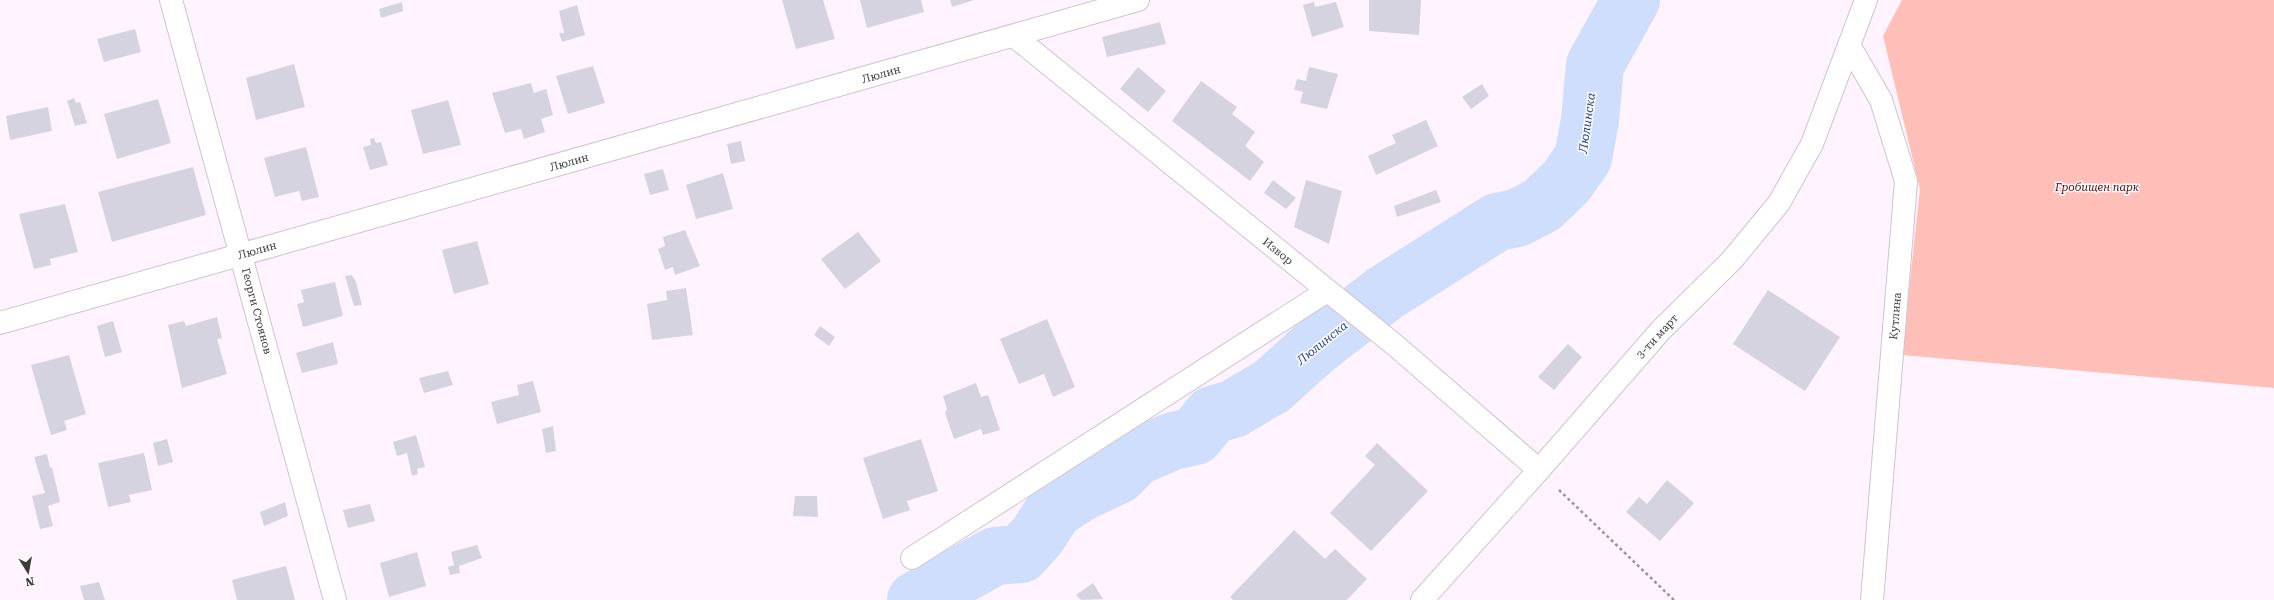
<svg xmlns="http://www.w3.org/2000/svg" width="2274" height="600" viewBox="0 0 2274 600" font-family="'Roboto Serif',serif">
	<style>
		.green { fill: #febfb9 }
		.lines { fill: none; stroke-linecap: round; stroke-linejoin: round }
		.river { stroke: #d0defd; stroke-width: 58 }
		.building { fill: #d6d3e0 }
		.minor-casing { stroke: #cec4ce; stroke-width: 24 }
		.path { stroke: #9b949b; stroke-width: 2.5; stroke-dasharray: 3 3; stroke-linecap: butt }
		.minor { stroke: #fff; stroke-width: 22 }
		.labels { text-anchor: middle; stroke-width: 3; stroke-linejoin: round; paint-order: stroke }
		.street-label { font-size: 11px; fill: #3e3a3e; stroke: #fff }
		.park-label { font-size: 11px; font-style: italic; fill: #580309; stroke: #fff }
		.water-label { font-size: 12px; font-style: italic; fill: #223d92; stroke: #fff }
	</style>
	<rect width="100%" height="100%" fill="#fef3fe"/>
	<!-- green -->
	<polygon class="green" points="1902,0 2274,0 2274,388 1902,355 1920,189 1883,36"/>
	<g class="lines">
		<!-- river -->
		<polyline class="river" points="916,600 995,556 1021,554 1038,535 1054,510 1080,493 1118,475 1136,457 1173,441 1195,436 1212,415 1233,409 1272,386 1314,348 1385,293 1497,222 1517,218 1542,205 1566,182 1583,158 1590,120 1595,65 1631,0"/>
	</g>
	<!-- building -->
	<g class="building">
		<polygon points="782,0 823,0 835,39 796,49"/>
		<polygon points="860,0 921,0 924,12 867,28"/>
		<polygon points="950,0 974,0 952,7"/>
		<polygon points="1369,0 1421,0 1419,35 1369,31"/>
		<polygon points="402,2 403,11 381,18 379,9"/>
		<polygon points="1314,2 1315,7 1336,2 1344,27 1312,37 1303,5"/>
		<polygon points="577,5 585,35 562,42 559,33 564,33 559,11"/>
		<polygon points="1160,22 1166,44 1107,57 1102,37"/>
		<polygon points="135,29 141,52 104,62 97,39"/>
		<polygon points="294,64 305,107 256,120 246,78"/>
		<polygon points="593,66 605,103 568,114 556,76"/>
		<polygon points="1138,67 1166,91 1148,112 1120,89"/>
		<polygon points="1309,67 1338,74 1327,109 1300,103 1303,92 1294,90 1297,79 1306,81"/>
		<polygon points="1201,81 1237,107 1232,114 1255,132 1245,146 1264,162 1250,181 1172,121"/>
		<polygon points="531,83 534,93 546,89 553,115 541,119 545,132 524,139 521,129 505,133 492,93"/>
		<polygon points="1482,84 1489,96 1471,109 1462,97"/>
		<polygon points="74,98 76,103 80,102 87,123 75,126 67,101"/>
		<polygon points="158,99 171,143 117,159 104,114"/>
		<polygon points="448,100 461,145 423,154 411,110"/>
		<polygon points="48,107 52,131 10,140 6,116"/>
		<polygon points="1426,120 1438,146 1376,175 1368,156 1396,143 1392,135"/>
		<polygon points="374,138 376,143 381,142 388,165 370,170 363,147 371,145 370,139"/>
		<polygon points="741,141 745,161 731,164 727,144"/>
		<polygon points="306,147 319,197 302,201 299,191 275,197 264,158"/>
		<polygon points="193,167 206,215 112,242 98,192"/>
		<polygon points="663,169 669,190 650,195 644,174"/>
		<polygon points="723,173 733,209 696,219 686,185"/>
		<polygon points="1273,180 1296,198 1286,209 1264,193"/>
		<polygon points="1306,180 1342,191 1329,244 1294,227"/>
		<polygon points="1436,190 1441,202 1397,217 1394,206"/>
		<polygon points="65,204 78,252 50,259 51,265 34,269 19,214"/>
		<polygon points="685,230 700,266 675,275 673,267 665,270 658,249 665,246 663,237"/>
		<polygon points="858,232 881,261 845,289 821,259"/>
		<polygon points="477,241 489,284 454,294 442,250"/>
		<polygon points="352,275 356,282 362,305 354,306 345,276"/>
		<polygon points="335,282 343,316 303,327 297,304 304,302 301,290"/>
		<polygon points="686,288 693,335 652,340 647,304 667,300 666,291"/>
		<polygon points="1768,290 1840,337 1805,391 1733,344"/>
		<polygon points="217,317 222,338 217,339 227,374 182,388 168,325 184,321 186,326"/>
		<polygon points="1047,319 1075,387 1053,397 1044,374 1019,384 1000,339"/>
		<polygon points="113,321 122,352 105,357 97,326"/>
		<polygon points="820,326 835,337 829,346 814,335"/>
		<polygon points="333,342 338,364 302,373 296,353"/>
		<polygon points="1568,344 1582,357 1554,390 1538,377"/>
		<polygon points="69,355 86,414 64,421 67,430 51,435 31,365"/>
		<polygon points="448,371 453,385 424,393 419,378"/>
		<polygon points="533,381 541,412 497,424 491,402 519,395 517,385"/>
		<polygon points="976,383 981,397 988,395 1000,430 983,435 981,429 954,439 945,413 947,409 943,396"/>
		<polygon points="553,426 556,451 546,453 542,429"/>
		<polygon points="416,435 425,467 417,469 418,474 412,476 407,453 397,456 393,442"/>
		<polygon points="167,439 173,462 158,466 153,443"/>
		<polygon points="921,439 938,491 907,501 910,510 883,519 863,458"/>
		<polygon points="1377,443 1428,491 1371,551 1330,513 1375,465 1365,456"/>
		<polygon points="144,453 152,490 129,495 131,502 108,507 98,463"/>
		<polygon points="47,454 50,468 52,467 60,502 48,506 53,526 40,529 32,496 45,493 34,457"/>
		<polygon points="1667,480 1694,503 1660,541 1626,512 1639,497 1647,504"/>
		<polygon points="795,496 817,496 818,517 793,516"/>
		<polygon points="285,502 288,516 264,526 260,512"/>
		<polygon points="370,504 375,521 348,528 343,510"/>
		<polygon points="1294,530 1325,559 1335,549 1367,579 1347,600 1233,600 1230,597"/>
		<polygon points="477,545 482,558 459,566 460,573 450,575 448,567 454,565 451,552"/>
		<polygon points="417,552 426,586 389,597 380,563"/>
		<polygon points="286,566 295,600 237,600 232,580"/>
		<polygon points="99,582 105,600 84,600 80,586"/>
		<polygon points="1093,583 1103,599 1081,600 1076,595"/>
	</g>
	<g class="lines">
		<defs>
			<g id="minor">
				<polyline points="171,0 335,600"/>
				<polyline points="1014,36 1396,346 1539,470"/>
				<polyline points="1849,45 1881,100 1906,181 1872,600"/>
				<polyline points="0,323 1138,0"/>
				<polyline points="912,558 1327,291"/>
				<polyline points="1422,600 1539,470 1661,330 1732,260 1779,203 1812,144 1866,0"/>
			</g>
		</defs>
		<!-- minor casing -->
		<use href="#minor" class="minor-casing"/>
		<!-- path -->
		<polyline class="path" points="1559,490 1674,600"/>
		<!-- minor -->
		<use href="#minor" class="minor"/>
	</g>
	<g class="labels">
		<!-- street labels -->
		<g class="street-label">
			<text transform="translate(881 74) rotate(-16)" y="4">Люлин</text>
			<text transform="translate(569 162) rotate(-16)" y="4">Люлин</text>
			<text transform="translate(257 250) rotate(-16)" y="4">Люлин</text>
			<text transform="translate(1278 251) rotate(39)" y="4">Извор</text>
			<text transform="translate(257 311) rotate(75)" y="4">Георги Стоянов</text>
			<text transform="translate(1895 316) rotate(-85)" y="4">Кутлина</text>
			<text transform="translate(1657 336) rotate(-47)" y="4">3-ти март</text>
		</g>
		<!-- park labels -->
		<g class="park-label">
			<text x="2097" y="191">Гробищен парк</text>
		</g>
		<!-- water labels -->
		<g class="water-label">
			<text transform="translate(1587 123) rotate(-82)" y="4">Люлинска</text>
			<text transform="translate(1322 343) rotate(-39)" y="4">Люлинска</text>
		</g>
	</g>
	<!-- north arrow -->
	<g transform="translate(28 572) rotate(169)" stroke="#ffffff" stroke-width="3" paint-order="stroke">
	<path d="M0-3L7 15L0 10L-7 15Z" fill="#3e3a3e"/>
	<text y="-6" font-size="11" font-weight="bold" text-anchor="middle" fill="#3e3a3e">N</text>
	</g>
</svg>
